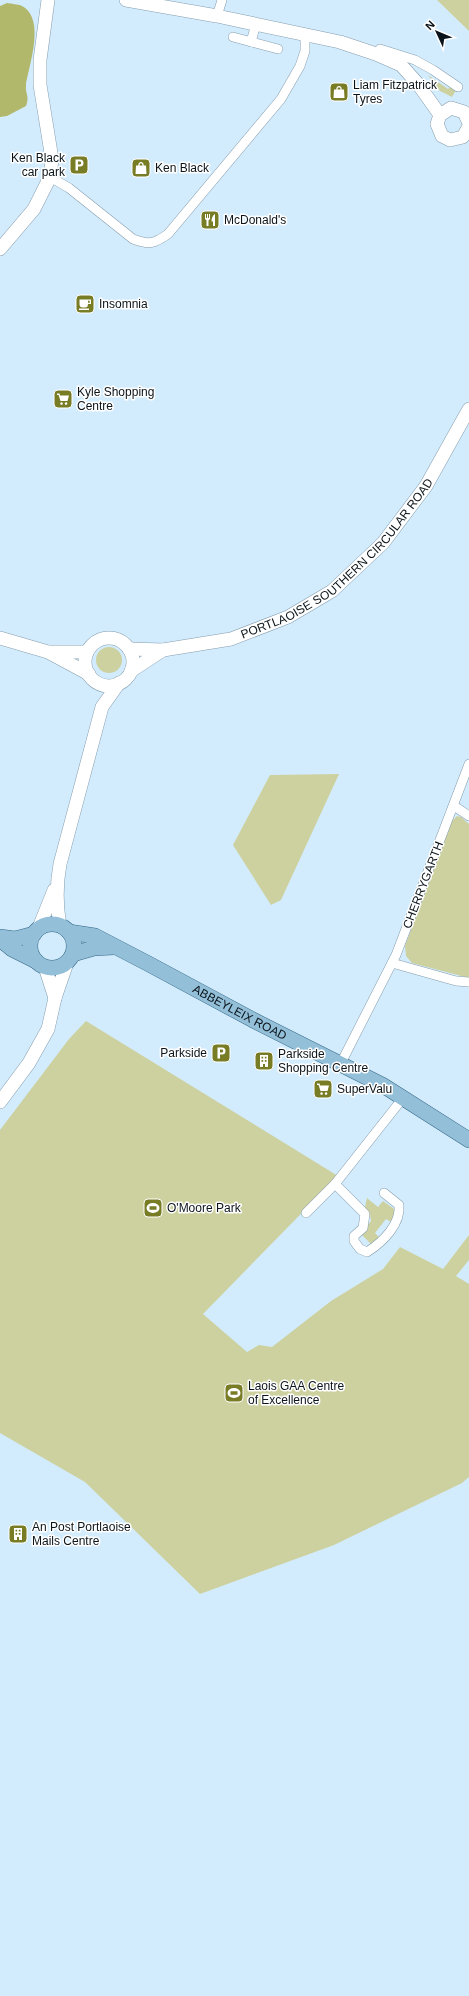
<svg xmlns="http://www.w3.org/2000/svg" width="469" height="1996" viewBox="0 0 469 1996" font-family="Helvetica,sans-serif">
	<style>
		.green { fill: #cdd19f }
		.forest { fill: #b2b86b }
		.lines { fill: none; stroke-linecap: round; stroke-linejoin: round }
		.street-casing { stroke: #859dad; stroke-width: 10 }
		.secondary-casing { stroke: #859dad; stroke-width: 14 }
		.primary-casing { stroke: #356886; stroke-width: 16 }
		.street { stroke: #fff; stroke-width: 9 }
		.secondary { stroke: #fff; stroke-width: 13 }
		.primary { stroke: #93bfd9; stroke-width: 15 }
		.labels { text-anchor: middle; stroke-width: 3; stroke-linejoin: round; paint-order: stroke }
		.poi-label { font-size: 12px; fill: #0b141a; stroke: #fff; text-anchor: start }
		.street-label { font-size: 12px; fill: #0b141a; stroke: #fff }
	</style>
	<rect width="100%" height="100%" fill="#d3ecfd"/>
	<!-- green -->
	<g class="green">
		<polygon points="437,0 469,0 469,31"/>
		<polygon points="428,75 448,89 451,86 456,90 452,97 440,91"/>
		<circle cx="109" cy="660" r="13"/>
		<polygon points="339,774 281,900 271,905 233,845 270,775"/>
		<polygon points="457,816 461,817 469,824 469,978 412,963 406,956 405,946 452,821"/>
		<polygon points="86,1021 338,1176 203,1314 247,1352 259,1345 272,1347 331,1301 383,1269 400,1247 443,1269 469,1235 469,1260 456,1276 469,1284 469,1477 462,1483 334,1545 200,1594 85,1482 0,1433 0,1130 69,1039"/>
		<polygon points="367,1198 378,1207 383,1201 397,1211 391,1222 386,1219 375,1233 380,1238 371,1244 361,1234 371,1221 370,1214 365,1207"/>
	</g>
	<!-- forest -->
	<path class="forest" d="M7 3C11 4 18 4 22 6 46 19 29 65 26 85 25 94 30 96 26 106L7 116 0 117V6Z"/>
	<g class="lines">
		<defs>
			<g id="street">
				<polyline points="217,16 222,0"/>
				<polyline points="233,37 278,49"/>
				<polyline points="251,42 256,24"/>
				<polyline points="376,54 380,49 415,60 433,70 458,87"/>
				<path d="M50 177 69 188 133 239C149 245 154 244 168 234L281 99 300 66 305 51V35"/>
				<polyline points="454,806 469,816"/>
				<polyline points="392,963 456,981 469,982"/>
				<polyline points="340,1065 396,955 469,764"/>
				<path d="M335 1184 365 1214 363 1228 354 1236V1241L360 1249 367 1252C383 1242 401 1224 399 1205L384 1193"/>
				<polyline points="306,1213 335,1184 403,1098"/>
			</g>
			<g id="secondary">
				<polyline points="126,0 217,16 340,42 376,54 401,65 418,84 440,115"/>
				<polyline points="469,123 464,112 451,108 440,115 437,124 442,136 450,140 463,137 469,126"/>
				<polyline points="0,249 34,209 50,177 52,159 40,85 40,60 48,0"/>
				<polyline points="0,638 48,652 89,674"/>
				<circle cx="109" cy="662" r="24"/>
				<path id="s1" d="M129 649 163 650 231 639 288 617 332 591 383 543 426 486 469 409"/>
				<polyline points="50,652 87,652"/>
				<polyline points="131,671 163,650"/>
				<path d="M60 926C56 904 56 886 60 864L102 707 119 683"/>
				<polyline points="38,930 54,890"/>
				<polyline points="45,967 55,998"/>
				<polyline points="0,1102 29,1063 48,1029 55,998 67,963"/>
			</g>
			<g id="primary">
				<circle cx="52" cy="946" r="22"/>
				<path id="s2" d="M69 932 95 936 147 963 253 1020 384 1086 469 1140"/>
				<polyline points="0,937 15,939 34,934"/>
				<polyline points="0,939 12,949 36,961"/>
				<polyline points="73,954 94,948 114,947"/>
			</g>
		</defs>
		<!-- street casing -->
		<use href="#street" class="street-casing"/>
		<!-- secondary casing -->
		<use href="#secondary" class="secondary-casing"/>
		<!-- primary casing -->
		<use href="#primary" class="primary-casing"/>
		<!-- street -->
		<use href="#street" class="street"/>
		<!-- secondary -->
		<use href="#secondary" class="secondary"/>
		<!-- primary -->
		<use href="#primary" class="primary"/>
	</g>
	<!-- icons -->
	<defs>
		<symbol id="shop-square" viewBox="-11 -11 22 22"><rect x="-9" y="-9" width="18" height="18" rx="4" fill="#777c25" stroke="#fff"/><path d="M-5-2.5h2.3a2.7 3.5 0 0 1 5.4 0H5L5.5 6h-11ZM-1.5-2.5h3a1.5 2.3 0 0 0-3 0Z" fill="#fff"/></symbol>
		<symbol id="parking-square" viewBox="-11 -11 22 22"><rect x="-9" y="-9" width="18" height="18" rx="4" fill="#777c25" stroke="#fff"/><path d="M-3.5-5.5H1a3.5 3.5 0 0 1 0 7H-1V5.5H-3.5ZM-1-3.4V-.6H.8a1.4 1.4 0 0 0 0-2.8Z" fill="#fff"/></symbol>
		<symbol id="restaurant-square" viewBox="-11 -11 22 22"><rect x="-9" y="-9" width="18" height="18" rx="4" fill="#777c25" stroke="#fff"/><path d="M-5-6h1v4h1v-4h1v4h1v-4h1v5L-1.5 .5V6h-2V.5L-5-1ZM5-6V6H3V1.5H1.5Q1.5-4 5-6Z" fill="#fff"/></symbol>
		<symbol id="cafe-square" viewBox="-11 -11 22 22"><rect x="-9" y="-9" width="18" height="18" rx="4" fill="#777c25" stroke="#fff"/><path d="M-5.5-4.5H6V0H3Q3 3.5 0 3.5H-2.5Q-5.5 3.5-5.5 0ZM3-3.2v2h1.7v-2ZM-6 4.5H4V6H-6Z" fill="#fff"/></symbol>
		<symbol id="supermarket-square" viewBox="-11 -11 22 22"><rect x="-9" y="-9" width="18" height="18" rx="4" fill="#777c25" stroke="#fff"/><path d="M-6-5.5h2.5l.6 2H6L4.5 2H-2.5L-4.4-4H-6ZM-1.5 3.2a1.3 1.3 0 1 0 .1 0ZM3 3.2a1.3 1.3 0 1 0 .1 0Z" fill="#fff"/></symbol>
		<symbol id="building-square" viewBox="-11 -11 22 22"><rect x="-9" y="-9" width="18" height="18" rx="4" fill="#777c25" stroke="#fff"/><path d="M-4-6H4V6H1V3H-1V6H-4ZM-2.5-4.3h1.7v1.8h-1.7ZM.8-4.3h1.7v1.8H.8ZM-2.5-1h1.7V.8h-1.7ZM.8-1h1.7V.8H.8Z" fill="#fff"/></symbol>
		<symbol id="stadium-square" viewBox="-11 -11 22 22"><rect x="-9" y="-9" width="18" height="18" rx="4" fill="#777c25" stroke="#fff"/><path d="M0-5a6.5 5 0 1 0 0 10a6.5 5 0 1 0 0-10ZM-3.5-1.8h7v3.6h-7Z" fill="#fff"/></symbol>
	</defs>
	<g fill-rule="evenodd">
		<use href="#shop-square" x="328" y="81" width="22" height="22"/>
		<use href="#parking-square" x="68" y="154" width="22" height="22"/>
		<use href="#shop-square" x="130" y="157" width="22" height="22"/>
		<use href="#restaurant-square" x="199" y="209" width="22" height="22"/>
		<use href="#cafe-square" x="74" y="293" width="22" height="22"/>
		<use href="#supermarket-square" x="52" y="388" width="22" height="22"/>
		<use href="#parking-square" x="210" y="1042" width="22" height="22"/>
		<use href="#building-square" x="253" y="1050" width="22" height="22"/>
		<use href="#supermarket-square" x="312" y="1078" width="22" height="22"/>
		<use href="#stadium-square" x="142" y="1197" width="22" height="22"/>
		<use href="#stadium-square" x="223" y="1382" width="22" height="22"/>
		<use href="#building-square" x="7" y="1523" width="22" height="22"/>
	</g>
	<g class="labels">
		<!-- poi labels -->
		<g class="poi-label">
			<text x="353" y="89">Liam Fitzpatrick<tspan x="353" dy="14">Tyres</tspan></text>
			<text x="65" y="162" text-anchor="end">Ken Black<tspan x="65" dy="14">car park</tspan></text>
			<text x="155" y="172">Ken Black</text>
			<text x="224" y="224">McDonald's</text>
			<text x="99" y="308">Insomnia</text>
			<text x="77" y="396">Kyle Shopping<tspan x="77" dy="14">Centre</tspan></text>
			<text x="207" y="1057" text-anchor="end">Parkside</text>
			<text x="278" y="1058">Parkside<tspan x="278" dy="14">Shopping Centre</tspan></text>
			<text x="337" y="1093">SuperValu</text>
			<text x="167" y="1212">O'Moore Park</text>
			<text x="248" y="1390">Laois GAA Centre<tspan x="248" dy="14">of Excellence</tspan></text>
			<text x="32" y="1531">An Post Portlaoise<tspan x="32" dy="14">Mails Centre</tspan></text>
		</g>
		<!-- street labels -->
		<g class="street-label">
			<text dy="4" stroke="none"><textPath href="#s1" startOffset="239">PORTLAOISE SOUTHERN CIRCULAR ROAD</textPath></text>
			<text transform="translate(423 885) rotate(-69)" y="4">CHERRYGARTH</text>
			<text dy="4" stroke="none"><textPath href="#s2" startOffset="190">ABBEYLEIX ROAD</textPath></text>
		</g>
	</g>
	<!-- north arrow -->
	<g transform="translate(437 32) rotate(314)" stroke="#ffffff" stroke-width="3" paint-order="stroke">
	<path d="M0-3L7 15L0 10L-7 15Z" fill="#0b141a"/>
	<text y="-6" font-size="11" font-weight="bold" text-anchor="middle" fill="#0b141a">N</text>
	</g>
</svg>
